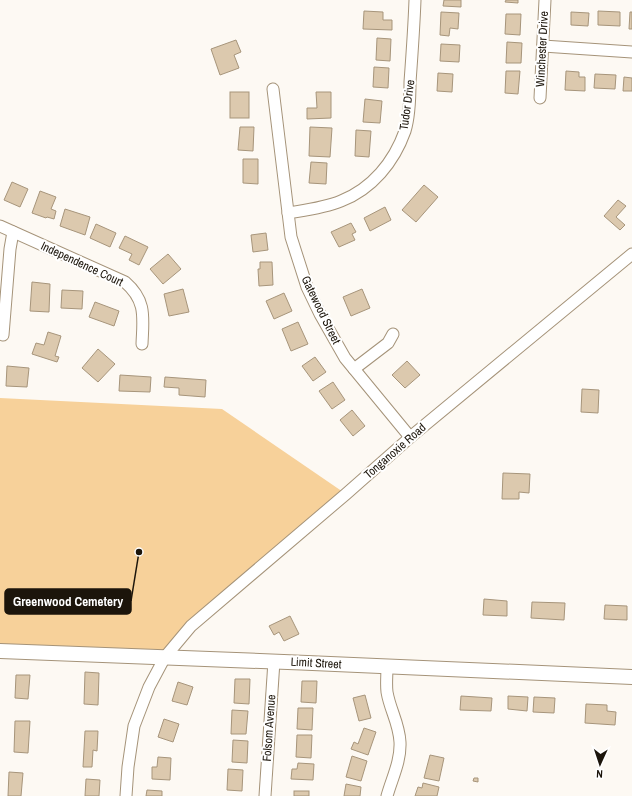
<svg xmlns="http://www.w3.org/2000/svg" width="632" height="796" viewBox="0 0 632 796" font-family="'Archivo Narrow',sans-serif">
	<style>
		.green { fill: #f7d19a }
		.building { fill: #dcc9ae; stroke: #a7957b }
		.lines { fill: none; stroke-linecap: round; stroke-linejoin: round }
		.minor-casing { stroke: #a59379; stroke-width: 13 }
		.tertiary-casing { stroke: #a59379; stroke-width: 16 }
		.minor { stroke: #fff; stroke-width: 11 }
		.tertiary { stroke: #fff; stroke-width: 14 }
		.labels { text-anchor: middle; stroke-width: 4; stroke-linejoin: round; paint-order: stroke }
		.street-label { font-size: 12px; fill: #1c150b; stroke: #fff }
		.leader { fill: none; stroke: #1c150b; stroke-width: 1.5 }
		.callout-dot { fill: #1c150b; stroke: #fff; stroke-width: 1.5 }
		.callout { fill: #1c150b; stroke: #1c150b; stroke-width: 1.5 }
		.callout-label { font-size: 13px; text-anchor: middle; font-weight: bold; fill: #fff }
	</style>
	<rect width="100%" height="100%" fill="#fdf9f3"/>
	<!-- green -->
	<polygon class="green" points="0,398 222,409 346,494 165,657 0,651"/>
	<!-- building -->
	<g class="building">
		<polygon points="444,0 461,0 461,7 443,6"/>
		<polygon points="506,0 518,0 518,3 505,2"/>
		<polygon points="364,11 383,12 383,20 392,20 392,30 363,29"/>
		<polygon points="598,11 620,12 620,26 598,25"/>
		<polygon points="441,12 459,13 458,29 450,28 449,36 440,35"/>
		<polygon points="571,12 589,13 588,26 571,25"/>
		<polygon points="630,12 632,12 632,29 629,29"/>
		<polygon points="506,14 521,14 520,35 505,34"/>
		<polygon points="377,38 391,39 390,61 376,60"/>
		<polygon points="236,40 241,52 234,55 239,68 220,75 211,49"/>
		<polygon points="507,42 522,43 521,63 506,63"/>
		<polygon points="441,44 460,45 459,62 440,61"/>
		<polygon points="374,67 389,68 388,88 373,87"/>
		<polygon points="506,71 520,71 518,94 505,93"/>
		<polygon points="566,71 579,72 579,77 585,77 585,91 565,90"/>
		<polygon points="438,73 453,74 452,92 437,91"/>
		<polygon points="595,74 616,75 615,89 594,88"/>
		<polygon points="624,77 632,78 632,91 623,91"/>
		<rect x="230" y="92" width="19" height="26"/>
		<polygon points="316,92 331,92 331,118 307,119 307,108 317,108"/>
		<polygon points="365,99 382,101 380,123 363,122"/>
		<polygon points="240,127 254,127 253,151 238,150"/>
		<polygon points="310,127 332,128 330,157 309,156"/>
		<polygon points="356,130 371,131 369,157 355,156"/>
		<polygon points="243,159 258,159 258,184 243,183"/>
		<polygon points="311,162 327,163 326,184 309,183"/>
		<polygon points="12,182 28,189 20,207 4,200"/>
		<polygon points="424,185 438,197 416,222 402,210"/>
		<polygon points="40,191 56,197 51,209 56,211 54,219 47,217 46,218 32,213"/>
		<polygon points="618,200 626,206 616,217 625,225 620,230 604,216"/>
		<polygon points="385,207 391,220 370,231 364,218"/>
		<polygon points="65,209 90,217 85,235 60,226"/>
		<polygon points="351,223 356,232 352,234 355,240 339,247 331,232"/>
		<polygon points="96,224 116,233 110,247 90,238"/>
		<polygon points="266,233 268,250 253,252 251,235"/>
		<polygon points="125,236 148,247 139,265 129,260 132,254 119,248"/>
		<polygon points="168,254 181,269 163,284 150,269"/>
		<polygon points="260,262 272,262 273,285 259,286 258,269 260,269"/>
		<polygon points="32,282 50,284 49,312 30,311"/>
		<polygon points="183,289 189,312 169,316 164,294"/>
		<polygon points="362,289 370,308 351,316 343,297"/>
		<polygon points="62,290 83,291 82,309 61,308"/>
		<polygon points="284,293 292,311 274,319 266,301"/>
		<polygon points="95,302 119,311 114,326 89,317"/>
		<polygon points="298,322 308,344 291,351 282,329"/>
		<polygon points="48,332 61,336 55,356 59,357 57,362 32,354 36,343 44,345"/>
		<polygon points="98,349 115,364 98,382 82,368"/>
		<polygon points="315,357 326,372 313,381 302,366"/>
		<polygon points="407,361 420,375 405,388 392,375"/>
		<polygon points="7,366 29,368 27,387 6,386"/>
		<polygon points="120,375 151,377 150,392 119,391"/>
		<polygon points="165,377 206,380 205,397 179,395 179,388 164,387"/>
		<polygon points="333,382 345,400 332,409 319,391"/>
		<polygon points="582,389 599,390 598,413 581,412"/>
		<polygon points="352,410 365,426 353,436 340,420"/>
		<polygon points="503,473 530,474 529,493 519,492 519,499 502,499"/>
		<polygon points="484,599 507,601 507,616 483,615"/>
		<polygon points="532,602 565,603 564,620 531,618"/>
		<polygon points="605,605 627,606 627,620 604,619"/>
		<polygon points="290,616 299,634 284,641 279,632 274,635 269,626"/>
		<polygon points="85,672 99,673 98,705 84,704"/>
		<polygon points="16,675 30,675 28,699 15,698"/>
		<polygon points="235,679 250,679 249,704 234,703"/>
		<polygon points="302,681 317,681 316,703 301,702"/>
		<polygon points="178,682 193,687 187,705 172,701"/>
		<polygon points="365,695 371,718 359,721 353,698"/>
		<polygon points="461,696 492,698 491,711 460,710"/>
		<polygon points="508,696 528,697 527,711 508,709"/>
		<polygon points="534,697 555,698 554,713 533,712"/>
		<polygon points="586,704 607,705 607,711 616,712 615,725 585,723"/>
		<polygon points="298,708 313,708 312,730 297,729"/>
		<polygon points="232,710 248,711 246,734 231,734"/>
		<polygon points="164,719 179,724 173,742 158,737"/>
		<polygon points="15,721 30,721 28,753 14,752"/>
		<polygon points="364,728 376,732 368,755 351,749 354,742 358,744"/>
		<polygon points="85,731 98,731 97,751 93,750 92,767 83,767"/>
		<polygon points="297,735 312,735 311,758 296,757"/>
		<polygon points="233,740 248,741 247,763 232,762"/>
		<polygon points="430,755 444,758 439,781 424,778"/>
		<polygon points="352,756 367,761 361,781 346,777"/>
		<polygon points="158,757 171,758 170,780 152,779 152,767 157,767"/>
		<polygon points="298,763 314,764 313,780 291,779 292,769 297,769"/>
		<polygon points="228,769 243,770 242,791 227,790"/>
		<polygon points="9,772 23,773 21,796 8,796"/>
		<polygon points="474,778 478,778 478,782 473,781"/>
		<polygon points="86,779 100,780 99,796 85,796"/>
		<polygon points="423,783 439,787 437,796 415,796 418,787 422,788"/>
		<polygon points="346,784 361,787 360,796 344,796"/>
		<polygon points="147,790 162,791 162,796 146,796"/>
		<rect x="294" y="791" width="15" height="5"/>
	</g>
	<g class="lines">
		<defs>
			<g id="minor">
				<polyline points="543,46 632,52"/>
				<polyline points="273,89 291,237 307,287 320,314 345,358 410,437"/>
				<polyline points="540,98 545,0"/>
				<path d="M288 213C306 210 324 208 341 201 372 189 394 162 405 131 409 118 410 96 410 82 412 55 414 27 415 0"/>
				<path d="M0 226 125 282C147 301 143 318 142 344"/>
				<polyline points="3,335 10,249 13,232"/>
				<polyline points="354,369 388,343 393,334"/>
				<path d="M387 667C387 675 386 684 387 692 390 710 399 723 400 742 401 761 392 778 387 796"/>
				<polyline points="126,796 128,767 134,726 149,687 165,657 191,626 346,494 414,434 632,254"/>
				<polyline points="265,796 274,661"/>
			</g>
			<path id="tertiary" d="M0 651C211 658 421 668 632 677"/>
		</defs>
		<!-- minor casing -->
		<use href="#minor" class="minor-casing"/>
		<!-- tertiary casing -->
		<use href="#tertiary" class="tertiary-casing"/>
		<!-- minor -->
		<use href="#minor" class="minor"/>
		<!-- tertiary -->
		<use href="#tertiary" class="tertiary"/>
	</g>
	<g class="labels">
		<!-- street labels -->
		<g class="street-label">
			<text transform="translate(542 49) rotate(-87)" y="4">Winchester Drive</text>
			<text transform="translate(407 105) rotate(-82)" y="4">Tudor Drive</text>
			<text transform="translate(82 264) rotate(25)" y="4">Independence Court</text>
			<text transform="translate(321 310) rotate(64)" y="4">Gatewood Street</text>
			<text transform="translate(395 451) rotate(-41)" y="4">Tonganoxie Road</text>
			<text transform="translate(316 663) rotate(3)" y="4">Limit Street</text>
			<text transform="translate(269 728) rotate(-86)" y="4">Folsom Avenue</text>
		</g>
	</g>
	<!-- callouts -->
	<path class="leader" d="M139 552L131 601"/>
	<circle class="callout-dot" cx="139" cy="552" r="4"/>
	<rect class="callout" x="5" y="589" width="126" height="25" rx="4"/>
	<g class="callout-label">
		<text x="68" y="606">Greenwood Cemetery</text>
	</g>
	<!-- north arrow -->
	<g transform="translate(600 764) rotate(183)" stroke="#ffffff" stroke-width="3" paint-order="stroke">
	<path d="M0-3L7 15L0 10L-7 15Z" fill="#1c150b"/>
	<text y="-6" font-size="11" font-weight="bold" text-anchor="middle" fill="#1c150b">N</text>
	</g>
</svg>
